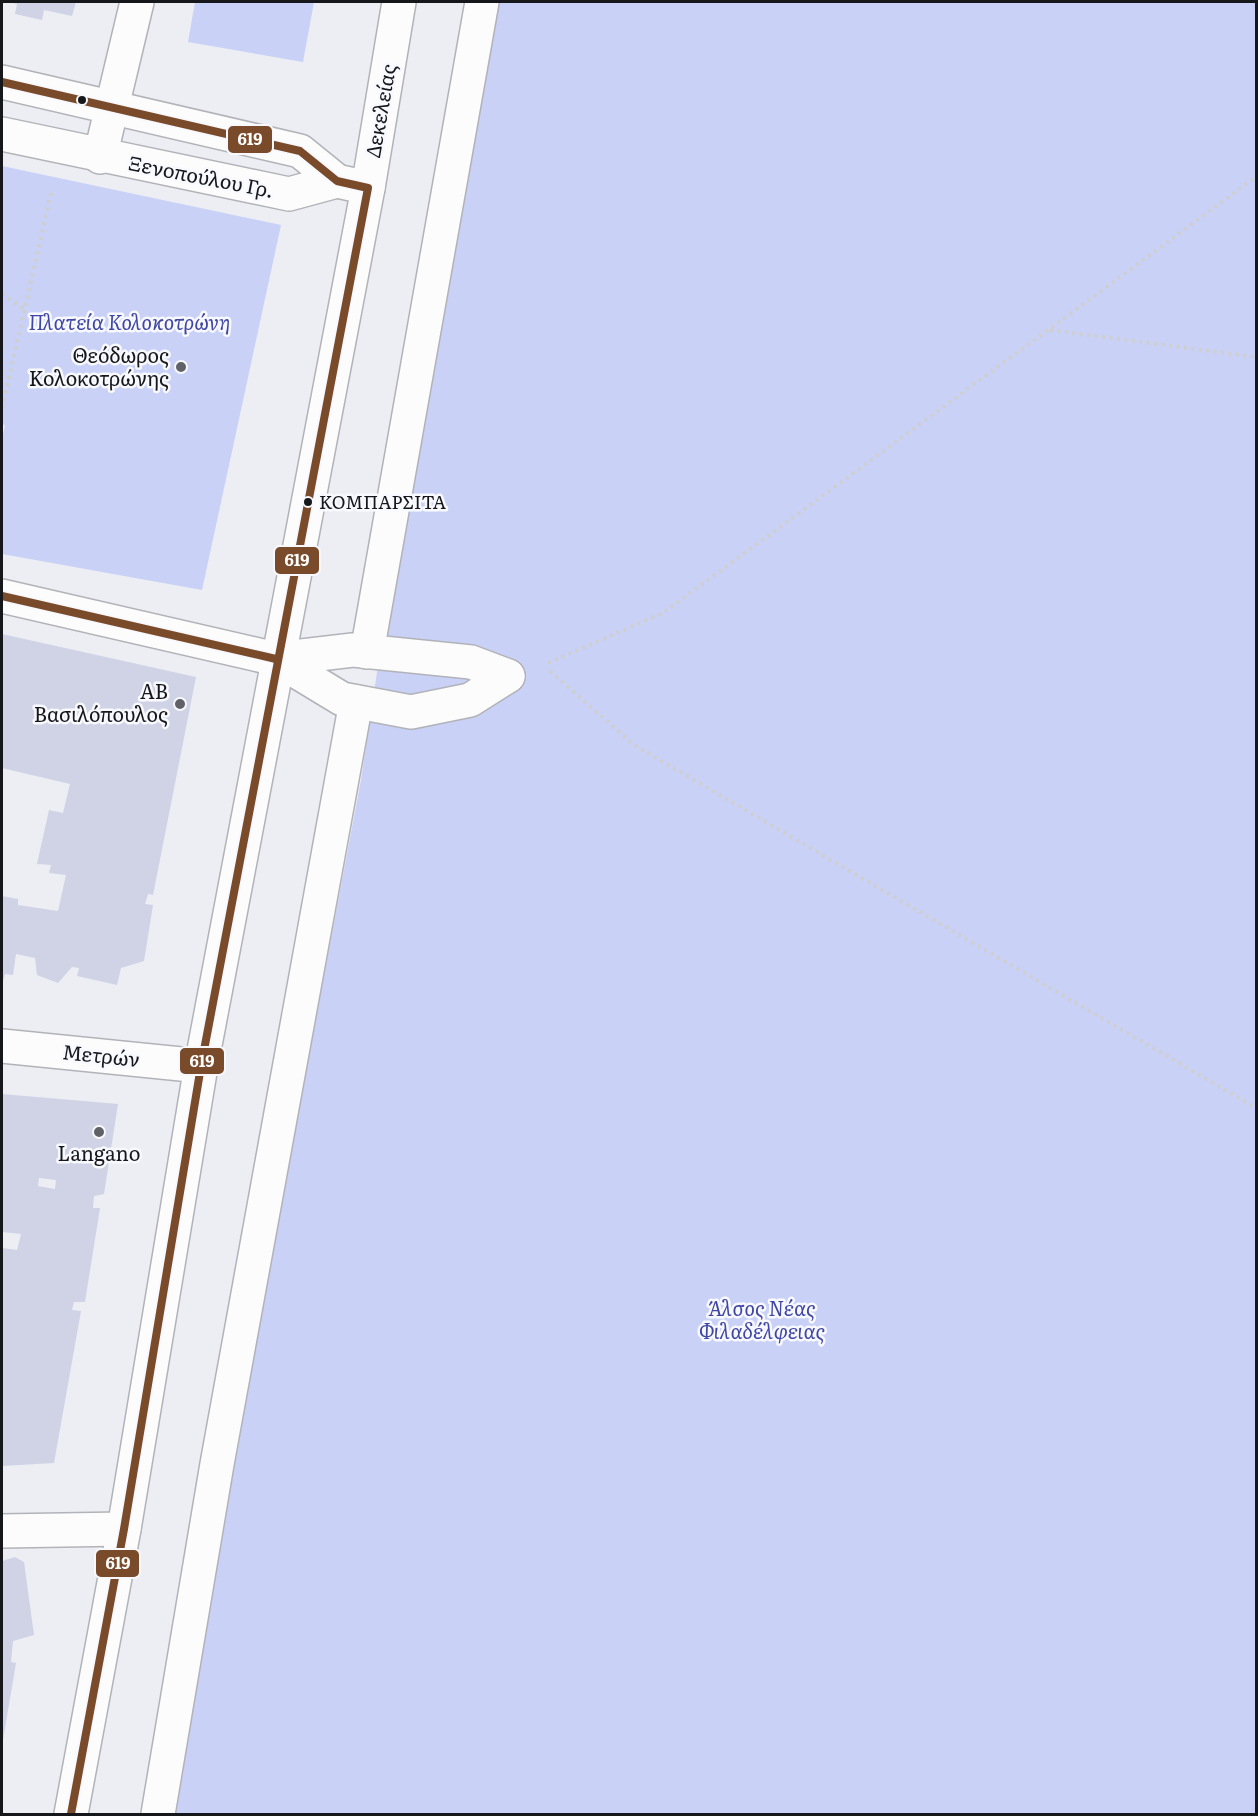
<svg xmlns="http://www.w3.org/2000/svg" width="1258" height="1816" viewBox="0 0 1258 1816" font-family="Literata,serif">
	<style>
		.green { fill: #c9d1f6 }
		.building { fill: #cfd3e5; fill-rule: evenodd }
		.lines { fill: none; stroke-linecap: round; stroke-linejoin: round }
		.street-casing { stroke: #b2b3b8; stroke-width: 36 }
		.secondary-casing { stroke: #b2b3b8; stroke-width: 36 }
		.primary-casing { stroke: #b2b3b8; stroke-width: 36 }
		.path { stroke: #cecfd1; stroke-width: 4; stroke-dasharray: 3 4.5; stroke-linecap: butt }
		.street { stroke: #fcfcfd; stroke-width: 33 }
		.secondary { stroke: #fcfcfd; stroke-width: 33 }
		.primary { stroke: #fcfcfd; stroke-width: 33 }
		.bus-1-casing { stroke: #f8f9fe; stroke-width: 12 }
		.bus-1 { stroke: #7a4b2a; stroke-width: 8 }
		.bus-dot { fill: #16171b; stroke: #f8f9fe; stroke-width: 2 }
		.poi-dot { fill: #616267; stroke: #f8f9fe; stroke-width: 2 }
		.labels { text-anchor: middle; stroke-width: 5; stroke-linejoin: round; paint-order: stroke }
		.bus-label { font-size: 18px; fill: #16171b; stroke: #f8f9fe; text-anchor: start }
		.street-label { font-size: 20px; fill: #16171b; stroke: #f8f9fe }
		.park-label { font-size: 20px; font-style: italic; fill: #4046a3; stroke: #f8f9fe }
		.poi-label { font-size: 20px; fill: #16171b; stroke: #f8f9fe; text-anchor: end }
		.line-badge { stroke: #f8f9fe; stroke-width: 2 }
		.badge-label { font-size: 16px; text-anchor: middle; font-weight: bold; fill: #fff }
	</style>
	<rect width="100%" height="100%" fill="#eceef4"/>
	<!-- green -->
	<g class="green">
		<polygon points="195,2 314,2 303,62 188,42"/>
		<polygon points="497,2 1256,2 1256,1814 172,1814 297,1118 361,780 383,632"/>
		<polygon points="2,166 281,225 202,590 2,554 2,439 5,425 2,424"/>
	</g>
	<!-- building -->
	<g class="building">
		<polygon points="9,2 76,2 72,16 44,10 42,20 15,14 17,4"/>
		<polygon points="2,634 196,677 153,895 148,894 145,904 153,905 144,961 121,968 117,985 77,976 79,968 72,967 58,983 37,975 35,958 16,954 13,975 5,974 2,985 2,896 18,899 18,905 58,911 66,875 49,873 51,865 37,864 49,810 63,813 70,784 2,768"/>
		<path d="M2 1094 118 1104 104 1194 94 1196 93 1208H100L85 1302H74L72 1310 81 1311 54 1463 2 1466V1248L17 1250 21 1234 2 1232ZM39 1178 56 1180 55 1189 38 1186Z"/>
		<polygon points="15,1557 24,1562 34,1635 13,1641 11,1662 16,1663 3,1740 2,1561"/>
	</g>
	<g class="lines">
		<defs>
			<g id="street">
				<polyline points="2,82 300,151 337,181 368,188"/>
				<polyline points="2,134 289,194 337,181"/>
				<polyline points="100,157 137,2"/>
				<polyline points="367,652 482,2"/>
				<polyline points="276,659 342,699 411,712 470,700 508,676"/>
				<polyline points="276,659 353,650 471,662 508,676"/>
				<polyline points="2,1046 201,1066"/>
				<polyline points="2,1531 124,1529"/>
				<polyline points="158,1814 217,1464 356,702"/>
			</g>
			<polyline id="secondary" points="2,596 276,659"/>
			<polyline id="primary" points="71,1814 124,1529 201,1066 368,188 399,2"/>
		</defs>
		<!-- street casing -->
		<use href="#street" class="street-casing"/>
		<!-- secondary casing -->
		<use href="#secondary" class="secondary-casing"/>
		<!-- primary casing -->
		<use href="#primary" class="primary-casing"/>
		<!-- path -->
		<g class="path">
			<polyline points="2,294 24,309"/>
			<polyline points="1050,330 1256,357"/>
			<polyline points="2,408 52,189"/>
			<polyline points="548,663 663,613 1256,177"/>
			<polyline points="550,671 634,745 1256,1108"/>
		</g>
		<!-- street -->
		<use href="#street" class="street"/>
		<!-- secondary -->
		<use href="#secondary" class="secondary"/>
		<!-- primary -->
		<use href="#primary" class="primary"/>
		<defs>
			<g id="bus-1">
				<polyline points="2,82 300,151 337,181 368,188 201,1066 124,1529 71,1814"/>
				<polyline points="2,596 276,659"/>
			</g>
		</defs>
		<!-- bus-1 casing -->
		<use href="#bus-1" class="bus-1-casing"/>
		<!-- bus-1 -->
		<use href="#bus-1" class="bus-1"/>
	</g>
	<!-- markers -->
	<g class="bus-dot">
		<circle cx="82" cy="100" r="5"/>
		<circle cx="308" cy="502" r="5"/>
	</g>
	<g class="poi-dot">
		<circle cx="181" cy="367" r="6"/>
		<circle cx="180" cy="704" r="6"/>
		<circle cx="99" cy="1132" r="6"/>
	</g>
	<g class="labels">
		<!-- bus labels -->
		<g class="bus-label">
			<text x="319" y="509">ΚΟΜΠΑΡΣΙΤΑ</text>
		</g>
		<!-- street labels -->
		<g class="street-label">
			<text transform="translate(381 111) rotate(-80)" y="7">Δεκελείας</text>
			<text transform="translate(201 177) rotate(11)" y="7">Ξενoπούλου Γρ.</text>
			<text transform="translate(101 1056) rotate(6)" y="7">Μετρών</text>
		</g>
		<!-- park labels -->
		<g class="park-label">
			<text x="129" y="330">Πλατεία Κολοκοτρώνη</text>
			<text x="762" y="1316">Άλσος Νέας<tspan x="762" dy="23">Φιλαδέλφειας</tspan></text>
		</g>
		<!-- poi labels -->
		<g class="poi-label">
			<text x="169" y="363">Θεόδωρος<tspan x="169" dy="23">Κολοκοτρώνης</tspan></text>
			<text x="168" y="699">ΑΒ<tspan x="168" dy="23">Βασιλόπουλος</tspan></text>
			<text x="99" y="1161" text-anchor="middle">Langano</text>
		</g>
	</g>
	<g class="line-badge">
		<rect x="227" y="125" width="46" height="29" rx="6" fill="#7a4b2a"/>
		<rect x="274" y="546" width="46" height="29" rx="6" fill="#7a4b2a"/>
		<rect x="179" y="1047" width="46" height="28" rx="6" fill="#7a4b2a"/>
		<rect x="95" y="1549" width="45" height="29" rx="6" fill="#7a4b2a"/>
	</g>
	<g class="badge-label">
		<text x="250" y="145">619</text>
		<text x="297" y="566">619</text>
		<text x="202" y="1067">619</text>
		<text x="118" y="1569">619</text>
	</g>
	<!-- border -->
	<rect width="1258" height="1816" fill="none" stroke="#16171b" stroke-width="6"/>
</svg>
